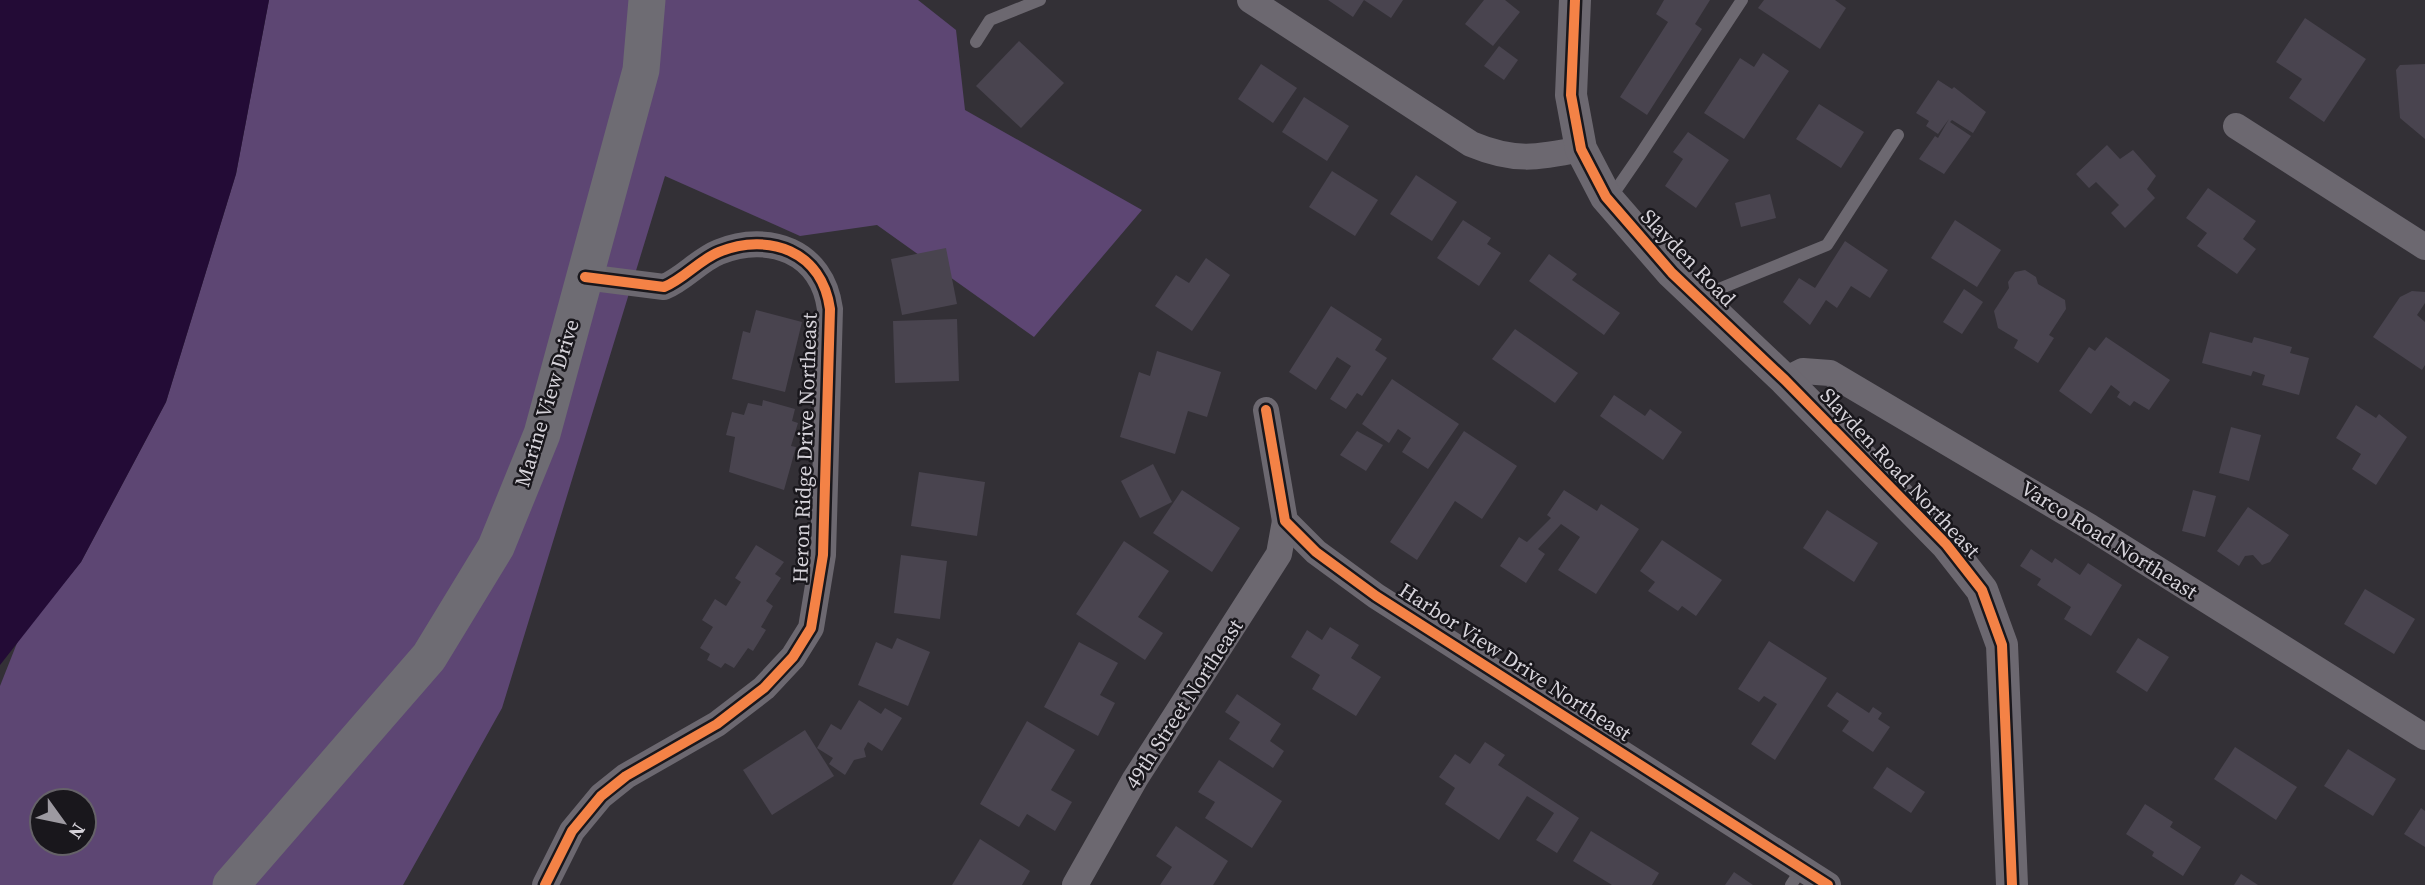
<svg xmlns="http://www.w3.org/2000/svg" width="2425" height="885" viewBox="0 0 2425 885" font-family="'Source Serif 4',serif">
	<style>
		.forest { fill: #5d4673; fill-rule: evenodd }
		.water { fill: #230b36 }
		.building { fill: #49444f }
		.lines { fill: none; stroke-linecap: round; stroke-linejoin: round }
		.service { stroke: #6c6870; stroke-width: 12 }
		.minor { stroke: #6c6870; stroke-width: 26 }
		.tertiary { stroke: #6c6870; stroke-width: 32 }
		.secondary { stroke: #6e6c73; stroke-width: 37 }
		.cycleway-casing { stroke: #19171c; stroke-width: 15 }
		.cycleway { stroke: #f48246; stroke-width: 10 }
		.labels { text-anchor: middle; stroke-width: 5; stroke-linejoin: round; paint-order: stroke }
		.street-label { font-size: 21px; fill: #d6d3da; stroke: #19171c }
	</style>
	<rect width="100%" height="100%" fill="#333036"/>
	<!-- forest -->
	<path class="forest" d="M269 0H918L956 30 965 110 1142 210 1034 337 877 225 800 236 665 176 502 708 403 885H0V686L19 638 81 562 166 402 236 174ZM42 801H84V843H42Z"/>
	<!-- water -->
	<polygon class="water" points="0,0 269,0 236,174 166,402 81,562 0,665"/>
	<!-- building -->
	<g class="building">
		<polygon points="1328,0 1403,0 1391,18 1364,0 1353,17"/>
		<polygon points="1484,0 1505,0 1520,12 1493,46 1465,24"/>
		<polygon points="1664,0 1710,0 1695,24 1702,29 1647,115 1620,97 1668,22 1656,14"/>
		<polygon points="1764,0 1835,0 1846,8 1820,49 1758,8"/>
		<polygon points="2305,18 2366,59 2324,122 2289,98 2302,79 2276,62"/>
		<polygon points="1019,41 1064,83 1021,128 976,86"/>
		<polygon points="1499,46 1518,60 1504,80 1484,66"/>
		<polygon points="1763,53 1789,71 1744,139 1704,113 1740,58 1754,67"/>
		<polygon points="1261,64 1297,88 1273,123 1238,99"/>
		<polygon points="2425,64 2425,139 2400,118 2396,70 2400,65"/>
		<polygon points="1938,80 1952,89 1954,87 1986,112 1973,133 1952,120 1950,122 1971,136 1944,174 1919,159 1935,136 1938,138 1949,119 1938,134 1926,126 1929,121 1916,113"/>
		<polygon points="1304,97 1349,126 1327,161 1282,132"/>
		<polygon points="1819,104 1864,132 1841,168 1796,139"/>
		<polygon points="1688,132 1729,160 1696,208 1665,186 1683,159 1673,152"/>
		<polygon points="2107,145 2120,159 2133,150 2156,176 2147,189 2155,198 2125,228 2111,213 2119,205 2096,182 2089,188 2076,174"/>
		<polygon points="1332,171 1378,200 1355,236 1309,207"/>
		<polygon points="1416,175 1457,202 1432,241 1390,214"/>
		<polygon points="2208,188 2256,221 2243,239 2256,249 2237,274 2197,246 2207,233 2186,218"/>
		<polygon points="1770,194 1776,218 1741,227 1735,203"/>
		<polygon points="1463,220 1491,238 1487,244 1501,253 1479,286 1437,258"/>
		<polygon points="1955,220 2001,250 1977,287 1931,258"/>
		<polygon points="1845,241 1888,270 1870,298 1851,286 1837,308 1826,300 1810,325 1783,302 1799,278 1815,288"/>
		<polygon points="946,248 957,304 902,315 891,259"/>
		<polygon points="1549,254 1577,274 1572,280 1620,313 1604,335 1529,281"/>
		<polygon points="1206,258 1230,275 1192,331 1155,306 1176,275 1189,283"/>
		<polygon points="2025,270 2036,277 2038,284 2065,300 2066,309 2049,335 2054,338 2038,363 2014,348 2018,340 1998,328 1994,311 2009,288 2008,282 2015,272"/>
		<polygon points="1964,289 1983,302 1962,334 1943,322"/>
		<polygon points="2412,291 2425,292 2425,303 2417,315 2425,322 2425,365 2422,370 2373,337 2400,297"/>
		<polygon points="1331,306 1382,339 1375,350 1387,358 1362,396 1357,393 1346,409 1330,399 1351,366 1337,357 1316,390 1289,372"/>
		<polygon points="756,310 802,322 785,392 732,379 743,331 750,333"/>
		<polygon points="957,319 959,381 895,383 893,321"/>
		<polygon points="1515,329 1578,373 1555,403 1492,359"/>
		<polygon points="2210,332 2252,343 2254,337 2292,347 2290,353 2309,358 2299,395 2262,385 2265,375 2253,371 2251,376 2202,363"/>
		<polygon points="2106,337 2170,380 2149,410 2134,401 2130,406 2117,397 2120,392 2111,385 2091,414 2059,391 2089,347 2095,351"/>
		<polygon points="1157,351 1221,372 1207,417 1188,411 1175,454 1120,437 1139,372 1150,376"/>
		<polygon points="1392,379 1459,424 1428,469 1402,452 1411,438 1398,429 1389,443 1362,424"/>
		<polygon points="1614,395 1645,416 1650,409 1682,432 1663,460 1600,416"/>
		<polygon points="763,400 795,409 792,421 798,423 791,446 796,447 784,490 729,472 735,437 726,435 732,412 744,415 748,403 762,406"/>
		<polygon points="2356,405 2376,418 2379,414 2407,437 2376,485 2352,469 2361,454 2336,438"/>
		<polygon points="2231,427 2261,435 2249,481 2219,473"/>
		<polygon points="1357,431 1383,445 1366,471 1340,455"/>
		<polygon points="1464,431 1517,466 1482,519 1455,501 1417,560 1390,542"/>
		<polygon points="1153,464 1172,502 1140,518 1121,481"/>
		<polygon points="919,472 985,482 977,536 911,526"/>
		<polygon points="1182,490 1240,528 1212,572 1153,533"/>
		<polygon points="1564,490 1597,511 1601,504 1639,529 1596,594 1558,570 1580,537 1561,524 1538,549 1545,554 1526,583 1500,566 1519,537 1527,542 1551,518 1547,515"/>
		<polygon points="2193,490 2216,496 2205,537 2182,531"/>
		<polygon points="2248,507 2289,535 2270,562 2262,565 2253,555 2245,556 2239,566 2217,551"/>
		<polygon points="1827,510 1878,543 1854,582 1803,548"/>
		<polygon points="1662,540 1722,580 1696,616 1682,606 1678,611 1648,591 1655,582 1640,571"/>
		<polygon points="1124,541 1169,571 1138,617 1163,633 1145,660 1076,614"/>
		<polygon points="756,545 784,562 775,574 781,578 766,601 773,606 761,627 766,630 753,651 748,648 734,668 725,663 721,668 707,660 710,654 700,648 713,627 702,620 715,599 726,606 741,582 735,578"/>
		<polygon points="2031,549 2052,563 2055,558 2080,575 2088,563 2122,585 2091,636 2064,619 2071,607 2037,585 2041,579 2020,566"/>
		<polygon points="901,555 947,561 940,619 894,613"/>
		<polygon points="2365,589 2415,619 2394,654 2344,624"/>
		<polygon points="1330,627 1359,645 1351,658 1381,677 1356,716 1312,689 1320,675 1291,657 1307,630 1322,640"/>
		<polygon points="897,638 930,652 908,706 858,685 876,642 892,649"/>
		<polygon points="2138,638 2169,657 2147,692 2116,672"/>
		<polygon points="1769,641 1827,678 1775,760 1751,744 1777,704 1764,696 1759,702 1738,689"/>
		<polygon points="1079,642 1118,663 1100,695 1115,703 1098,736 1044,707"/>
		<polygon points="1837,692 1869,713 1873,707 1882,713 1878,719 1890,727 1873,752 1842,731 1849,721 1827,706"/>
		<polygon points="1237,694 1281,724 1270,741 1284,751 1273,768 1229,739 1240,722 1225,712"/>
		<polygon points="859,700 881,714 885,708 902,718 882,751 868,742 864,749 866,757 854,760 845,775 829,764 833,758 817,748 831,724 841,730"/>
		<polygon points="1027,721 1075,750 1051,790 1072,802 1055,831 1027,814 1019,827 980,804"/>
		<polygon points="805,730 834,776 772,815 743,770"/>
		<polygon points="1485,742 1505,755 1498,765 1579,818 1557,853 1536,840 1554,813 1527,796 1499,840 1445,804 1455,788 1439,777 1455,754 1470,764"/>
		<polygon points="2235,747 2297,787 2276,820 2214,779"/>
		<polygon points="2348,749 2396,779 2373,816 2324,786"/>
		<polygon points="1219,760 1282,801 1252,848 1205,818 1215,802 1198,792"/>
		<polygon points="1887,767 1925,792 1911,813 1873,788"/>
		<polygon points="2145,804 2173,822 2170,827 2201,847 2183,876 2152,856 2154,852 2126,834"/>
		<polygon points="2421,808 2425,811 2425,847 2404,834"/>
		<polygon points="1176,826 1228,861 1213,885 1160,885 1172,867 1156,856"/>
		<polygon points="1591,831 1659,873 1652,885 1612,885 1573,861"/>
		<polygon points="980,839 1030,871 1022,885 952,885"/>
		<polygon points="1734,872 1753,885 1725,885"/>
		<polygon points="2241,874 2258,885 2234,885"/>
	</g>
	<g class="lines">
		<!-- service -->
		<g class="service">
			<polyline points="976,42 990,20 1040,0"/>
			<polyline points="1607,196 1618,187 1640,155 1742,0"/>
			<polyline points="1702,300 1709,293 1827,245 1898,135"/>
			<polyline points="1791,885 1802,868"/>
		</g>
		<!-- minor -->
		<g class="minor">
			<path d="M1250 0 1471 144C1514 162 1537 158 1581 149"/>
			<polyline points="2236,126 2425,247"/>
			<polyline points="1785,380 1803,371 1830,373 2090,527 2425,737"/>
			<polyline points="1266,410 1285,521 1316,552 1376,596 1828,885"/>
			<path d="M545 885 572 831 601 796 626 776 717 724 764 688 793 657 811 628 823 555 830 309C822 251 769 232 719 252 699 260 684 279 664 287L585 277"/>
			<polyline points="1075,885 1135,779 1279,554 1285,521"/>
		</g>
		<!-- tertiary -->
		<polyline class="tertiary" points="1575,0 1571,95 1581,149 1606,197 1672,273 1785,380 1946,544 1982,590 2002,645 2012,885"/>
		<!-- secondary -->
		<polyline class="secondary" points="231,885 429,657 496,547 542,434 641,70 647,0"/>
		<defs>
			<g id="cycleway">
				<polyline points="1575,0 1571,95 1581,149 1606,197 1672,273 1785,380 1946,544 1982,590 2002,645 2012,885"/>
				<polyline points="1266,410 1285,521 1316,552 1376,596 1828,885"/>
				<path d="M545 885 572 831 601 796 626 776 717 724 764 688 793 657 811 628 823 555 830 309C822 251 769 232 719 252 699 260 684 279 664 287L585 277"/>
			</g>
		</defs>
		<!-- cycleway casing -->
		<use href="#cycleway" class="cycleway-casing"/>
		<!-- cycleway -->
		<use href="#cycleway" class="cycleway"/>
	</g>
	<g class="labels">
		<!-- street labels -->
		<g class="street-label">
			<text transform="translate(1688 258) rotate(46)" y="7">Slayden Road</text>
			<text transform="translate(547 403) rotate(-73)" y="7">Marine View Drive</text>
			<text transform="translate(805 448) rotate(-88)" y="7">Heron Ridge Drive Northeast</text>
			<text transform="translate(1900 473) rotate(47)" y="7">Slayden Road Northeast</text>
			<text transform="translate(2109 540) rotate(32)" y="7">Varco Road Northeast</text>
			<text transform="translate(1515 662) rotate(33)" y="7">Harbor View Drive Northeast</text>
			<text transform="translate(1184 704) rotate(-57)" y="7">49th Street Northeast</text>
		</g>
	</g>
	<!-- north arrow -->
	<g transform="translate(63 822) rotate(123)"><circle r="33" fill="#19171c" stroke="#656268" stroke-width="2"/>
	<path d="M0-5L12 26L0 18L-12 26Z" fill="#9d9aa1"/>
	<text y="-10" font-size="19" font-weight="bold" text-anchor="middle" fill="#d6d3da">N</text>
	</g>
</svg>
